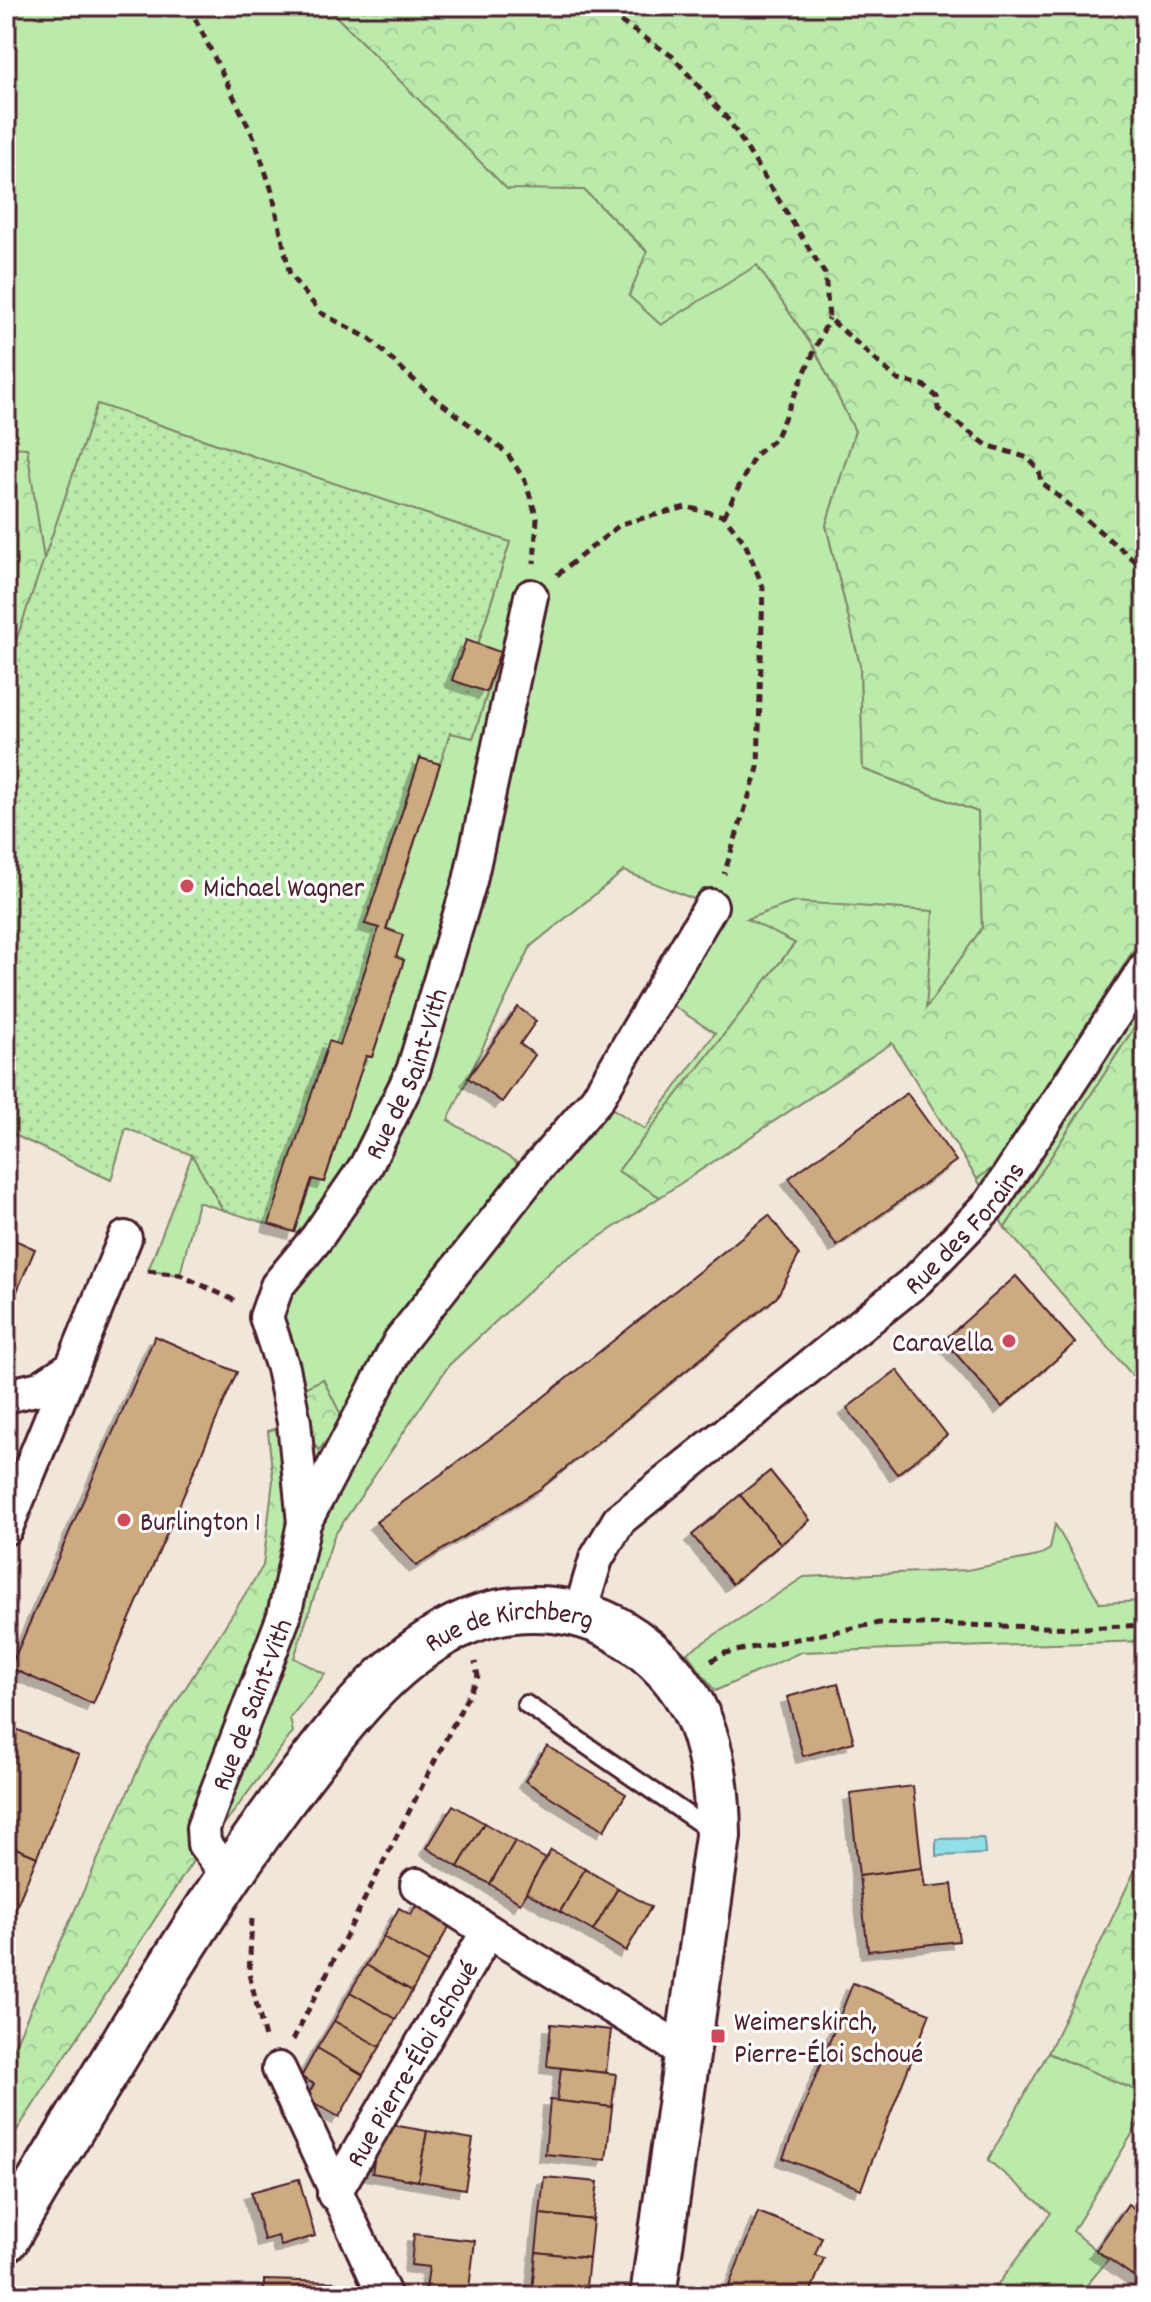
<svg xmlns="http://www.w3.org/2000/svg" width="1151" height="2302" viewBox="0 0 1151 2302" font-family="Dekko,sans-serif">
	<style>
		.grass { fill: #baebab; stroke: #82856b; stroke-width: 2; fill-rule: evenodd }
		.forest { fill: url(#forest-crowns); stroke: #82856b; stroke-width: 2 }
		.park { fill: url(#park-dots); stroke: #82856b; stroke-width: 2 }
		.water { fill: #8fe0e8; stroke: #73939c; stroke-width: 2 }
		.building { fill: #ceaa81; stroke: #4a1f2b; stroke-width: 2; filter: url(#shadow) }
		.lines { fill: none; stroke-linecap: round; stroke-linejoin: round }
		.service-casing { stroke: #4a1f2b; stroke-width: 22 }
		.minor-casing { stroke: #4a1f2b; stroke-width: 38 }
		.secondary-casing { stroke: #4a1f2b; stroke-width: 50 }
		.path { stroke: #4a1f2b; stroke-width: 5; stroke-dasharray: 8 6; stroke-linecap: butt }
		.service { stroke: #fff; stroke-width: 16 }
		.minor { stroke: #fff; stroke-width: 32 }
		.secondary { stroke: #fff; stroke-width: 44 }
		.poi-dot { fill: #d1495b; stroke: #fff; stroke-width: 3 }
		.labels { text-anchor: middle; stroke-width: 6; stroke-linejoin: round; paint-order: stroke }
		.poi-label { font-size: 28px; fill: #4a1f2b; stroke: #fff; text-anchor: start }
		.street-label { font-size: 28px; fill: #4a1f2b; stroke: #fff }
	</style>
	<defs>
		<pattern id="forest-crowns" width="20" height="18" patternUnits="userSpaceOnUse" patternTransform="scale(2)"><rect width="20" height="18" fill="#baebab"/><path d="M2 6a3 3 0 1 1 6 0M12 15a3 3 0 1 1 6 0" fill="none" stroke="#a1c993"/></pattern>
		<pattern id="park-dots" width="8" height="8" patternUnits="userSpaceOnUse" patternTransform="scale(2)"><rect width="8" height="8" fill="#baebab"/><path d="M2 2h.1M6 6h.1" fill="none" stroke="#a1c993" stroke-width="1.8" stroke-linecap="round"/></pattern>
		<filter id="shadow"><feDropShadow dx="-7" dy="7" stdDeviation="0" flood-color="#0004"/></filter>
	</defs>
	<rect width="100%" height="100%" fill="#f0e6d9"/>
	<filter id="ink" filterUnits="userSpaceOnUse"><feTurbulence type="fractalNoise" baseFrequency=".0125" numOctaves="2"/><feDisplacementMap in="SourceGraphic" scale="16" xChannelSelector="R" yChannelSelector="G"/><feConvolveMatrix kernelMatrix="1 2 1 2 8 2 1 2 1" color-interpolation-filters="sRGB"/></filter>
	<g filter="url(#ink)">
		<!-- grass -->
		<g class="grass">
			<path d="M6 6H326L507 188 584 190 647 252 757 265 815 350 855 431 826 525 860 665 863 769 978 812 982 928 925 1010 933 911 748 919 795 943 618 1171 660 1197 557 1265 449 1365 334 1536 294 1658 325 1674 290 1718 293 1732 220 1830 216 1823 299 1483 266 1317 315 1239 294 1232 312 1179 324 1182 365 1056 371 1057 403 960 396 957 386 929 450 732 473 738 500 653 478 644 510 542 97 404 44 560 27 449 6 447ZM624 871 711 906 659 997 715 1033 645 1129 597 1099 533 1172 448 1120 531 946Z"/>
			<polygon points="1145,931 1145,1011 1005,1228 977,1179 1003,1160"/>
			<polygon points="192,1155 223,1210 198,1202 180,1275 148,1271"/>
			<polygon points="1055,1524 1100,1603 1145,1601 1145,1641 801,1652 715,1691 687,1653 804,1577 967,1570 1038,1556 1050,1549"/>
			<polygon points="1048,2053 1145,2094 1145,2113 1073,2231 1108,2260 1078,2296 989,2296 1051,2213 988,2160"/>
		</g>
		<!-- forest -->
		<g class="forest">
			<polygon points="326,6 1145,6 1145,931 1003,1160 977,1179 892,1043 660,1197 618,1171 795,943 747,919 794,902 933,911 926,1008 982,928 978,812 863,769 860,665 826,525 855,431 815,350 757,265 661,325 629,296 647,251 584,190 507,189"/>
			<polygon points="6,447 27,448 44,560 6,670"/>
			<polygon points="1145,1011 1145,1386 1139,1383 1005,1228"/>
			<polygon points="323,1379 343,1419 319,1450 296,1423 304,1523 204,1844 6,2147 6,2064 148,1747 263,1566 273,1480 268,1431 294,1422 304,1388"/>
			<polygon points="1145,1849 1145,2094 1048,2053"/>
		</g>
		<!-- park -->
		<polygon class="park" points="97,404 510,542 478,644 500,652 473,738 450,733 387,928 403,935 396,956 404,960 372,1057 365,1056 324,1182 312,1179 294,1232 223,1210 192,1155 126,1128 111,1180 6,1131 6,670"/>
		<!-- water -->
		<polygon class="water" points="984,1838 985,1854 936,1856 936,1839"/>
		<!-- building -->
		<g class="building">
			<polygon points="466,640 500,652 486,692 452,680"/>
			<polygon points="420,758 440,764 386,929 403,935 396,957 404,960 372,1057 366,1056 324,1182 312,1179 294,1232 269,1224 329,1041 340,1045 379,928 365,924"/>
			<polygon points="518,1007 536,1021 520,1044 535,1055 502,1102 468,1078"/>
			<polygon points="907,1093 956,1161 837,1246 789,1178"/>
			<polygon points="769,1215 799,1255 777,1297 540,1489 416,1566 376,1522 510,1424"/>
			<polygon points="6,1236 35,1249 6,1317"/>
			<polygon points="1016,1276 1075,1343 1002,1407 944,1340"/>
			<polygon points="155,1336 237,1372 93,1704 10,1668"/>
			<polygon points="897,1370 947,1435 897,1474 847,1408"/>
			<polygon points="770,1471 810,1520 781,1544 740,1495"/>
			<polygon points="740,1495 781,1544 732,1584 692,1535"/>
			<polygon points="838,1683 854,1742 803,1756 787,1697"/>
			<polygon points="6,1725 79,1755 37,1857 6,1844"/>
			<polygon points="547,1746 626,1794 604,1830 525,1781"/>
			<polygon points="913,1786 922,1868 859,1876 850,1794"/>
			<polygon points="453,1805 484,1823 458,1867 427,1848"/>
			<polygon points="484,1823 515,1841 490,1884 458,1867"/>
			<polygon points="515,1841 546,1859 520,1903 490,1884"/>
			<polygon points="6,1844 37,1857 6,1932"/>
			<polygon points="551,1850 585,1869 560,1912 526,1892"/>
			<polygon points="922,1868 925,1887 952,1884 959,1941 868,1951 859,1876"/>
			<polygon points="585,1869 618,1888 593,1931 560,1912"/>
			<polygon points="618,1888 651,1907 626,1951 593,1931"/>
			<polygon points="419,1900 453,1920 428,1963 383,1937 399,1908 411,1915"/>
			<polygon points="383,1937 428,1963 412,1991 366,1965"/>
			<polygon points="366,1965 412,1991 396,2019 350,1992"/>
			<polygon points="853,1983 930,2013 861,2189 783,2158"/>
			<polygon points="350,1992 396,2019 380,2047 334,2021"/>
			<polygon points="334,2021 380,2047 363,2075 317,2048"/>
			<polygon points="551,2024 611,2030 606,2073 547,2066"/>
			<polygon points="317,2048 363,2075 339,2117 306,2099 314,2084 301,2077"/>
			<polygon points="561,2068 616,2074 612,2107 557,2101"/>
			<polygon points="550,2100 612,2107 606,2160 545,2154"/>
			<polygon points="381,2123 427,2131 418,2181 372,2173"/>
			<polygon points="427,2131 473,2139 465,2189 418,2181"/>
			<polygon points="544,2177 598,2182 593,2220 540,2214"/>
			<polygon points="299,2179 315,2236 281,2246 278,2236 264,2240 251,2192"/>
			<polygon points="1128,2204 1145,2216 1145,2271 1139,2280 1096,2250"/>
			<polygon points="758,2212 822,2237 815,2255 824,2258 809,2296 740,2296 727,2291"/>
			<polygon points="540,2214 593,2220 589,2258 536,2252"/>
			<polygon points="414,2234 475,2241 468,2296 425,2296 429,2267 411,2265"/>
			<polygon points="536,2252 589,2258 585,2296 532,2290"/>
			<polygon points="264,2280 335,2282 334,2296 264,2296"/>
			<polygon points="532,2290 584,2296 531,2296"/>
		</g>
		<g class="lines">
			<defs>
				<polyline id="service" points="526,1704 714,1833"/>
				<g id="minor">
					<polyline points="6,1396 40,1388 72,1367"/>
					<path id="s1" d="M304 1523 294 1422 283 1368 266 1317 277 1286 316 1239 366 1166 413 1071 470 881 531 596"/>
					<polyline points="6,1528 125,1238"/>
					<path id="s2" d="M579 1616 596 1559 619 1520 917 1280 991 1203 1145 968"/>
					<path id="s3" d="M228 1875 204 1844 203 1828 284 1616 304 1523 400 1341 533 1173 597 1099 711 906"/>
					<polyline points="417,1885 488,1931"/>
					<polyline points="279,2069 385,2296"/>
					<path id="s4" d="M334 2194 488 1931 687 2053"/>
				</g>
				<g id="secondary">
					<path id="s5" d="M6 2239C46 2169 89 2101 130 2032 184 1944 238 1858 301 1776 346 1717 397 1651 467 1622 514 1602 575 1605 619 1631 700 1680 717 1747 718 1836L653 2296"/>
				</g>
			</defs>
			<!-- service casing -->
			<use href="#service" class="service-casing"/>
			<!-- minor casing -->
			<use href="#minor" class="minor-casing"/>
			<!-- secondary casing -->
			<use href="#secondary" class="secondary-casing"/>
			<!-- path -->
			<g class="path">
				<polyline points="189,6 254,138 272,191 290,275 321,313 370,339 429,394 507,453 525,481 537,518 534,563"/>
				<path d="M597 6 672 56 730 122 825 274 829 318 898 380 923 385 937 397 938 409 987 445 1028 458 1039 470 1041 483C1077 509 1108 541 1145 568"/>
				<polyline points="724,516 755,455 775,439 829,318"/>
				<polyline points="557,575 621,524 686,507 724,516 745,543 763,587 758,768 724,874"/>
				<polyline points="148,1271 180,1275 236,1301"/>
				<polyline points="711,1661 725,1653 879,1623 1083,1628 1145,1625"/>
				<polyline points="252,1919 249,1974 265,2038"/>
				<polyline points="293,2040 478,1676 475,1662"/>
				<polyline points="1136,2296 1145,2284"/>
			</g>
			<!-- service -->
			<use href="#service" class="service"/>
			<!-- minor -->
			<use href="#minor" class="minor"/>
			<!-- secondary -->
			<use href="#secondary" class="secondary"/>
		</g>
	</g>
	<!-- markers -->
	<g class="poi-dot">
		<circle cx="187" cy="886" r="8"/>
		<circle cx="1009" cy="1341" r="8"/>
		<circle cx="124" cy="1520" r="8"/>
		<rect x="710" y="2028" width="16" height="16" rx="4"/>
	</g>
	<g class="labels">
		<!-- poi labels -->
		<g class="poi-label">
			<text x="203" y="896">Michael Wagner</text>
			<text x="993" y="1351" text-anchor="end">Caravella</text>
			<text x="140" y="1530">Burlington 1</text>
			<text x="734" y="2030">Weimerskirch,<tspan x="734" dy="32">Pierre-Éloi Schoué</tspan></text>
		</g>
		<!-- street labels -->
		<g class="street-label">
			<text dy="10" stroke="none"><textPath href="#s1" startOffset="494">Rue de Saint-Vith</textPath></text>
			<text dy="10" stroke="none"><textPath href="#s2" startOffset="558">Rue des Forains</textPath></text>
			<text dy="10" stroke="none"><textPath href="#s5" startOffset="820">Rue de Kirchberg</textPath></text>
			<text dy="10" stroke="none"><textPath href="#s3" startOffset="188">Rue de Saint-Vith</textPath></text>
			<text dy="10" stroke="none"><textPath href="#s4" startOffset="152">Rue Pierre-Éloi Schoué</textPath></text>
		</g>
	</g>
	<!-- margin -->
	<rect width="1151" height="2302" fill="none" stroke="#fff" stroke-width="32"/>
	<rect x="16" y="16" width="1119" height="2270" fill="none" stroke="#4a1f2b" stroke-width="3" filter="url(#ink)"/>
</svg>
